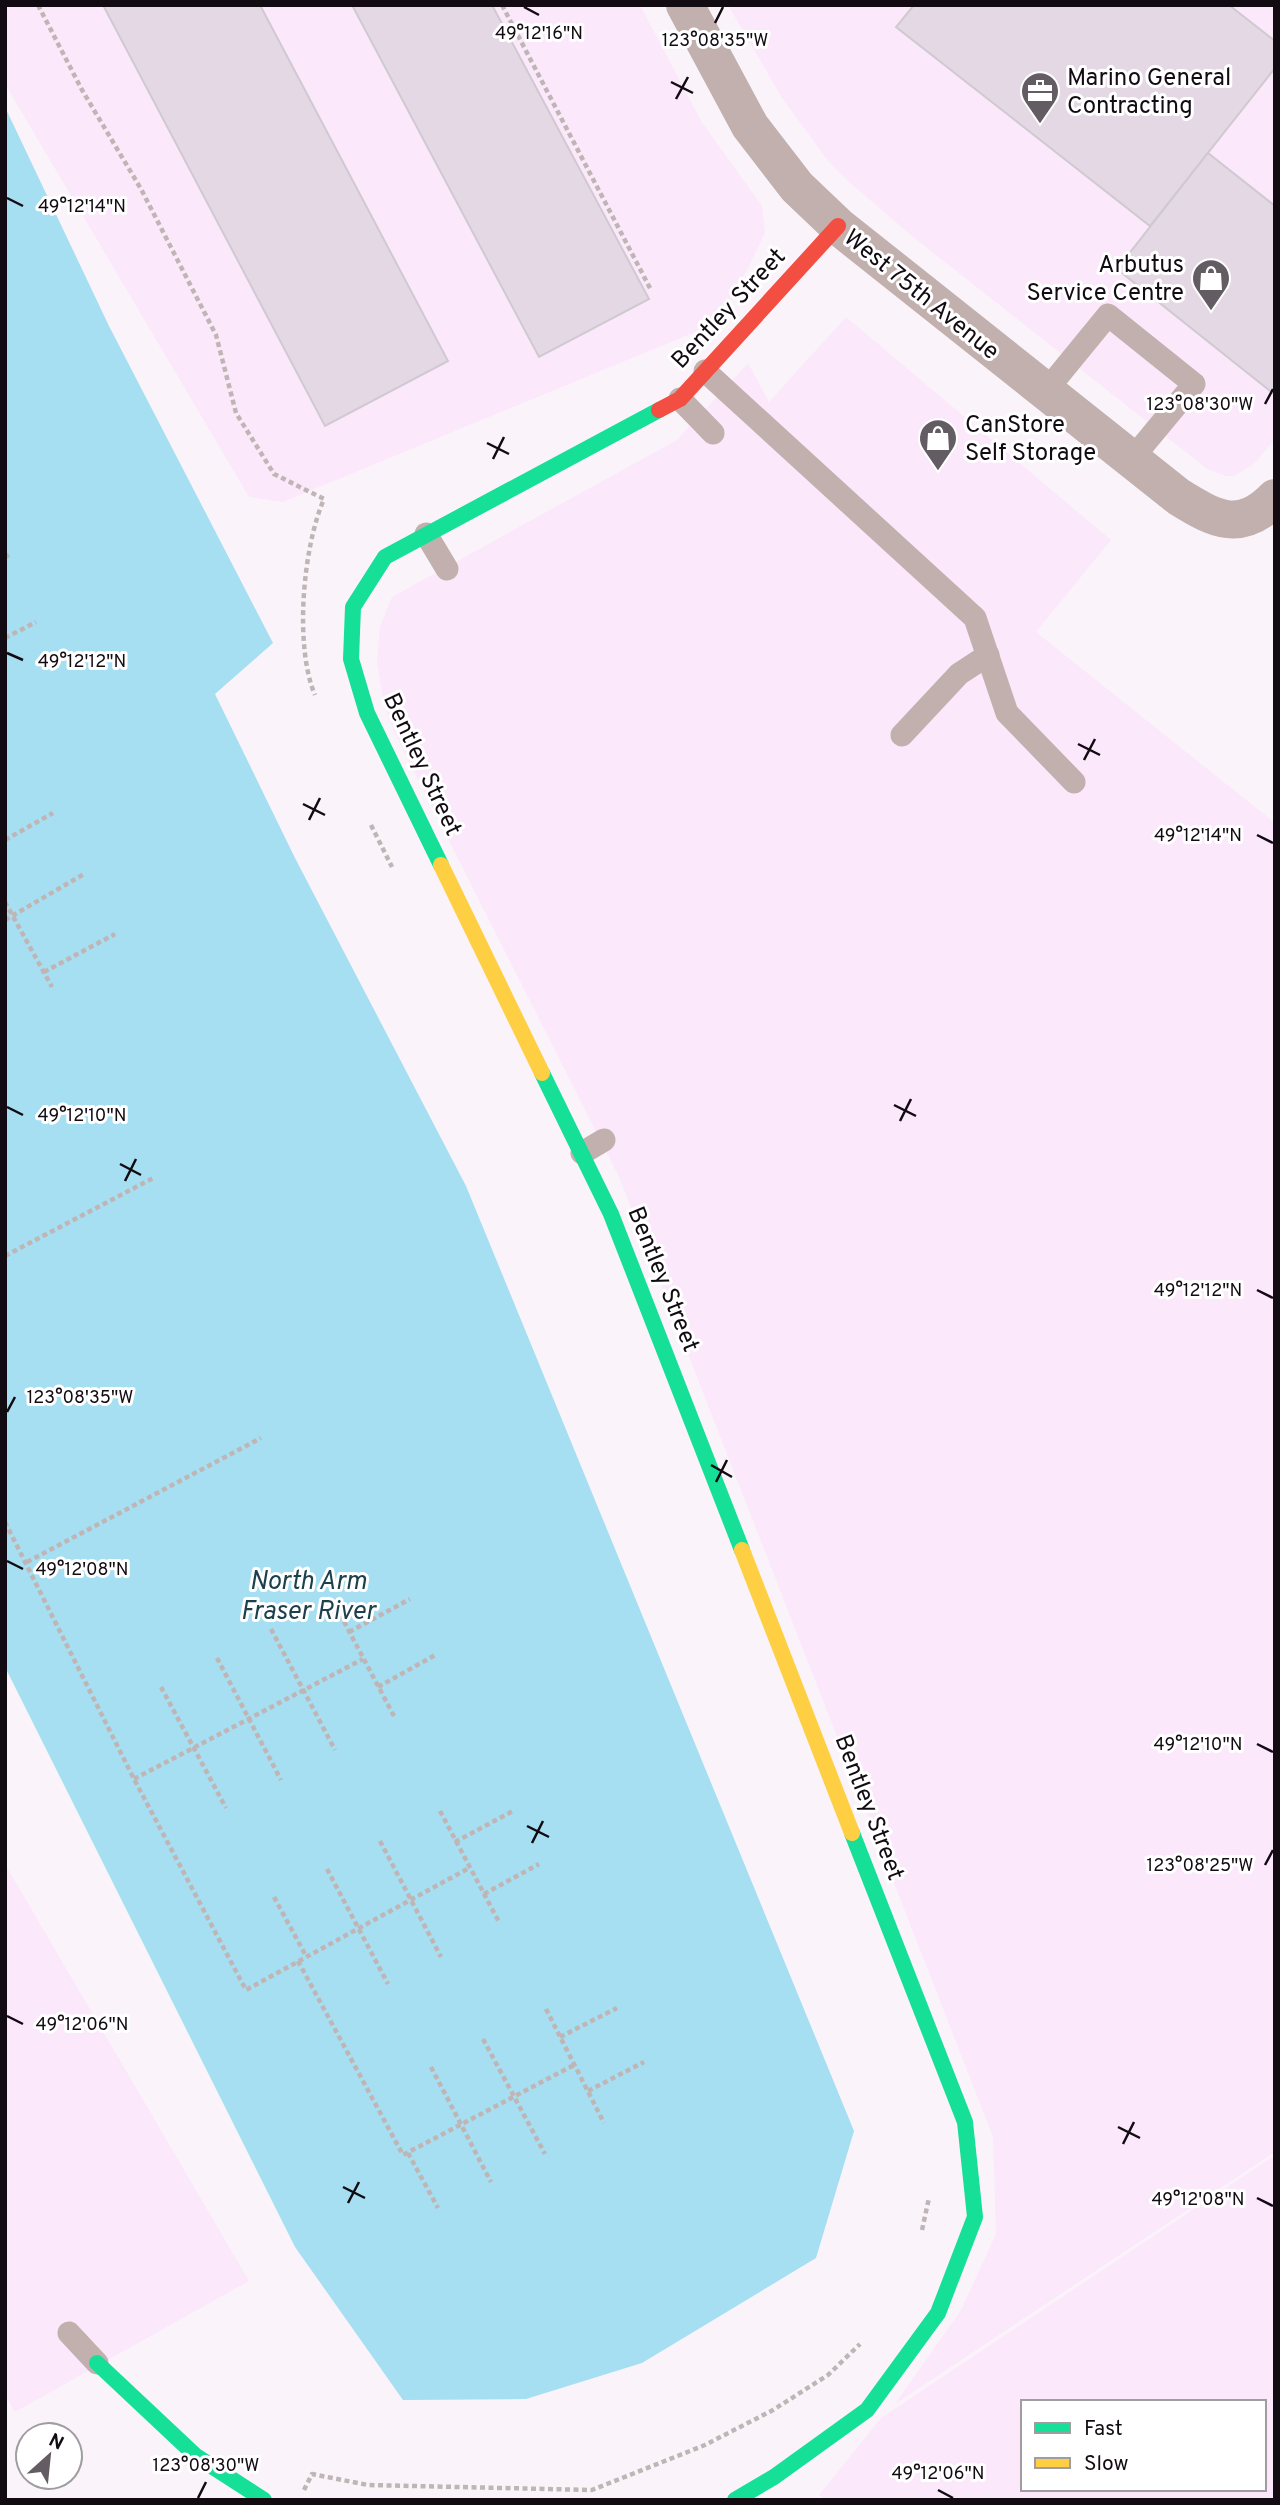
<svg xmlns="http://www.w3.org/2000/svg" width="1280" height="2505" viewBox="0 0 1280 2505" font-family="Overpass,sans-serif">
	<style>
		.built { fill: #fbe8fb; fill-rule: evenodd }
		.water { fill: #a6def2 }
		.building { fill: #e4d8e5; stroke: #d0cad0; stroke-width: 2 }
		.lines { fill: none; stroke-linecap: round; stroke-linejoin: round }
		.path { stroke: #c0b5b5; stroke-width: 4.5; stroke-dasharray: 5 3.5; stroke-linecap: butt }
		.lane { stroke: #c1b0ad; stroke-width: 23 }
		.street { stroke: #c1b0ad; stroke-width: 38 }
		.fast { stroke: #16e098; stroke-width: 16 }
		.slow { stroke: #ffcf43; stroke-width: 16 }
		.jam { stroke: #f24e42; stroke-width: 16 }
		.ticks { fill: none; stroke: #120b12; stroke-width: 2.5 }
		.labels { text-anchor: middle; stroke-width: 6; stroke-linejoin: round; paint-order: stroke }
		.poi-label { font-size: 24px; fill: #120b12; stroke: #fff; text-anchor: start }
		.street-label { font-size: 24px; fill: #120b12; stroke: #fff }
		.water-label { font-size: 26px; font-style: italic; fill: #1c414d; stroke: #fff }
		.ticks-label { font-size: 18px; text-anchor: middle; fill: #120b12; stroke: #fff; stroke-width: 6; stroke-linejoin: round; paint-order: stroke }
	</style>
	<rect width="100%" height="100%" fill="#faf4fa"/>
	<!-- built -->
	<g class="built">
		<polygon points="5,5 640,5 701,121 762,206 765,233 733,298 700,330 283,502 249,497 5,84"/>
		<polygon points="728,5 1275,5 1275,439 1254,464 1234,476 1226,476 1207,469 912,236 850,183 828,161 782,98"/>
		<polygon points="846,317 1111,540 1036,632 1275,823 1275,2152 895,2404 961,2310 996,2234 993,2137 619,1177 395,734 383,701 377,661 380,626 392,597 677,440 748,363 769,402"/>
		<polygon points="5,1864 249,2281 15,2412 5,2395"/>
		<path d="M1275 2155V2500H825L819 2495 881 2418ZM1023 2402H1264V2489H1023Z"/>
	</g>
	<!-- water -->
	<polygon class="water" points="5,107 109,326 273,643 215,694 295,858 466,1186 854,2131 816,2258 642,2363 526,2399 403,2400 295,2247 5,1667"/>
	<!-- building -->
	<g class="building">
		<polygon points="103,5 260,5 448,361 325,426"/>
		<polygon points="352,5 492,5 649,299 539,357"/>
		<polygon points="914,5 1229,5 1275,41 1275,68 1150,226 896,27"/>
		<polygon points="1208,153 1275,206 1274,394 1117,269"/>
	</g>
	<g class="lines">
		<!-- path -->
		<g class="path">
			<path d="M38 5 82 90 141 189 216 335 236 413 274 474 324 499C303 547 294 646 315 695"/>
			<polyline points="502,5 651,290"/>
			<polyline points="5,557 9,555"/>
			<polyline points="5,638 36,622"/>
			<polyline points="371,825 392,867"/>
			<polyline points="5,840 53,813"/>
			<polyline points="5,902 52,987"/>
			<polyline points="5,920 84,874"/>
			<polyline points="44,972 115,934"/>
			<polyline points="5,1256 155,1177"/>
			<polyline points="5,1522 134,1779 246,1990 469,1868"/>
			<polyline points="27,1562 261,1438"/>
			<polyline points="332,1599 395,1718"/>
			<polyline points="271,1629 335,1750"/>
			<polyline points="349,1632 410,1599"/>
			<polyline points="217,1658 281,1780"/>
			<polyline points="161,1687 226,1808"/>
			<polyline points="378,1687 437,1654"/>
			<polyline points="134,1779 363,1659"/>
			<polyline points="440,1811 499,1922"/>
			<polyline points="380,1841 441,1957"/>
			<polyline points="455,1842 513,1811"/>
			<polyline points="327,1869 388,1984"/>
			<polyline points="484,1894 539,1864"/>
			<polyline points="274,1897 306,1956"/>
			<polyline points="298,1961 403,2155 574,2065"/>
			<polyline points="546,2009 604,2123"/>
			<polyline points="560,2037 617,2008"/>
			<polyline points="483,2039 545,2154"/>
			<polyline points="431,2067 491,2182"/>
			<polyline points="588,2091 644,2062"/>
			<polyline points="408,2153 438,2208"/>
			<polyline points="922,2230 929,2198"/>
			<polyline points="304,2490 312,2474 368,2485 592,2490 705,2445 773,2410 828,2375 860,2344"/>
		</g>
		<!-- lane -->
		<g class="lane">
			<polyline points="705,371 975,618 1007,713 1074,782"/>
			<polyline points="1045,392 1108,315 1194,384 1131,460"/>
			<polyline points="680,399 713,433"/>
			<polyline points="426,534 447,569"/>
			<polyline points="902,735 959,674 988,655"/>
			<polyline points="582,1153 604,1140"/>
			<polyline points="69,2333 97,2363"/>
		</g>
		<!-- street -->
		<path class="street" d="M685 5 750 126 797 187 838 226 1179 497C1216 520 1241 533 1275 498"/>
		<!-- fast -->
		<g class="fast">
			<polyline points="441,865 367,713 351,659 353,607 385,557 659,410"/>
			<polyline points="542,1073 611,1214 742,1550"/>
			<polyline points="97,2363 196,2456 264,2500"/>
			<polyline points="735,2500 774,2477 867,2410 938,2313 975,2217 965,2122 852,1833"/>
		</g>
		<!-- slow -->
		<g class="slow">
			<polyline points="441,865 542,1073"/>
			<polyline points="742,1550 852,1833"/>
		</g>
		<!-- jam -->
		<polyline class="jam" points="659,410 680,399 838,226"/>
	</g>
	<!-- ticks -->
	<path class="ticks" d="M524 7 539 15M715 23 723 7M671 82 693 93M676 99 688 77M7 198 23 206M1265 404 1273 389M487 443 509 454M493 459 504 437M7 653 23 660M1078 744 1100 755M1084 760 1095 739M303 804 325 815M309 820 320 798M1257 835 1273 843M894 1105 916 1116M7 1107 23 1115M900 1121 911 1099M120 1164 141 1175M125 1181 136 1159M1257 1290 1273 1298M7 1412 15 1397M711 1465 732 1477M716 1482 727 1460M7 1561 23 1569M1257 1744 1273 1752M527 1826 549 1837M532 1843 543 1821M1265 1865 1273 1850M7 2016 23 2024M1118 2127 1140 2138M1123 2144 1134 2122M343 2187 365 2198M1257 2198 1273 2206M348 2203 359 2182M938 2490 953 2498M198 2498 206 2482"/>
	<!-- icons -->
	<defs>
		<symbol id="office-pin" viewBox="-11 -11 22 30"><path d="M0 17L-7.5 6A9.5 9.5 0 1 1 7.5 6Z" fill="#635d63" stroke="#fff"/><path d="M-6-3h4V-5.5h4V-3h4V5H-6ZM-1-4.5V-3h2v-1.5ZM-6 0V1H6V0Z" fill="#fff"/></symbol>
		<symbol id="shop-pin" viewBox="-11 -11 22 30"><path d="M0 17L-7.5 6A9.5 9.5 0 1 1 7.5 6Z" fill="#635d63" stroke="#fff"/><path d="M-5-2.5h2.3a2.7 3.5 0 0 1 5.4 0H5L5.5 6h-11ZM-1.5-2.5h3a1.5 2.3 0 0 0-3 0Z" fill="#fff"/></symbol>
	</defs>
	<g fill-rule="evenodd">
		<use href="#office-pin" x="1018" y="69" width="44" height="60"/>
		<use href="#shop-pin" x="1189" y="256" width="44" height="60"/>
		<use href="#shop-pin" x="916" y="416" width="44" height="60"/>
	</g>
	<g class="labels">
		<!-- poi labels -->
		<g class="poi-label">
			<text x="1067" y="85">Marino General<tspan x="1067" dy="28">Contracting</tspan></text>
			<text x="1184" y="272" text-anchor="end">Arbutus<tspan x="1184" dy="28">Service Centre</tspan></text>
			<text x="965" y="432">CanStore<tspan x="965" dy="28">Self Storage</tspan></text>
		</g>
		<!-- street labels -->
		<g class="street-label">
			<text transform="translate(922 294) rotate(39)" y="8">West 75th Avenue</text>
			<text transform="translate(728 308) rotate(-47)" y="8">Bentley Street</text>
			<text transform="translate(423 764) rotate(65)" y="8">Bentley Street</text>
			<text transform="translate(664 1279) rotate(68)" y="8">Bentley Street</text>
			<text transform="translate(870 1807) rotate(69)" y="8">Bentley Street</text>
		</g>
		<!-- water labels -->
		<g class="water-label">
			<text x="308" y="1589">North Arm<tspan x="308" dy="30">Fraser River</tspan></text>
		</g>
	</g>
	<g class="ticks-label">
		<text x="539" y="39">49°12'16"N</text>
		<text x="715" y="46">123°08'35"W</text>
		<text x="82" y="212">49°12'14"N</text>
		<text x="1200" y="410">123°08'30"W</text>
		<text x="82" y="667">49°12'12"N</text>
		<text x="1198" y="841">49°12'14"N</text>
		<text x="82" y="1121">49°12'10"N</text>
		<text x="1198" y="1296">49°12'12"N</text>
		<text x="80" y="1403">123°08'35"W</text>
		<text x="82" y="1575">49°12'08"N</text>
		<text x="1198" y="1750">49°12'10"N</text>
		<text x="1200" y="1871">123°08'25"W</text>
		<text x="82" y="2030">49°12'06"N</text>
		<text x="1198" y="2205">49°12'08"N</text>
		<text x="206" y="2471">123°08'30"W</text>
		<text x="938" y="2479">49°12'06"N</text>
	</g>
	<!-- border -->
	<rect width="1280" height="2505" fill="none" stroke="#120b12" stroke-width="14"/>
	<!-- legend -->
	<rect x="1021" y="2400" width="245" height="91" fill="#ffffff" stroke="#a09da0" stroke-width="2"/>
	<rect x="1035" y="2423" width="35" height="10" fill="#16e098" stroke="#a09da0" stroke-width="2"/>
	<text x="1084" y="2435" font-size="21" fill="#120b12">Fast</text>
	<rect x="1035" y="2458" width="35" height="10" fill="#ffcf43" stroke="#a09da0" stroke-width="2"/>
	<text x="1084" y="2470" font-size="21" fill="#120b12">Slow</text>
	<!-- north arrow -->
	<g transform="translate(49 2456) rotate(27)"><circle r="33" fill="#ffffff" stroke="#a09da0" stroke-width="2"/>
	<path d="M0-5L12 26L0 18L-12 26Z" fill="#635d63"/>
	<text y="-10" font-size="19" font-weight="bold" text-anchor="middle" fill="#120b12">N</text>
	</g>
</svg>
